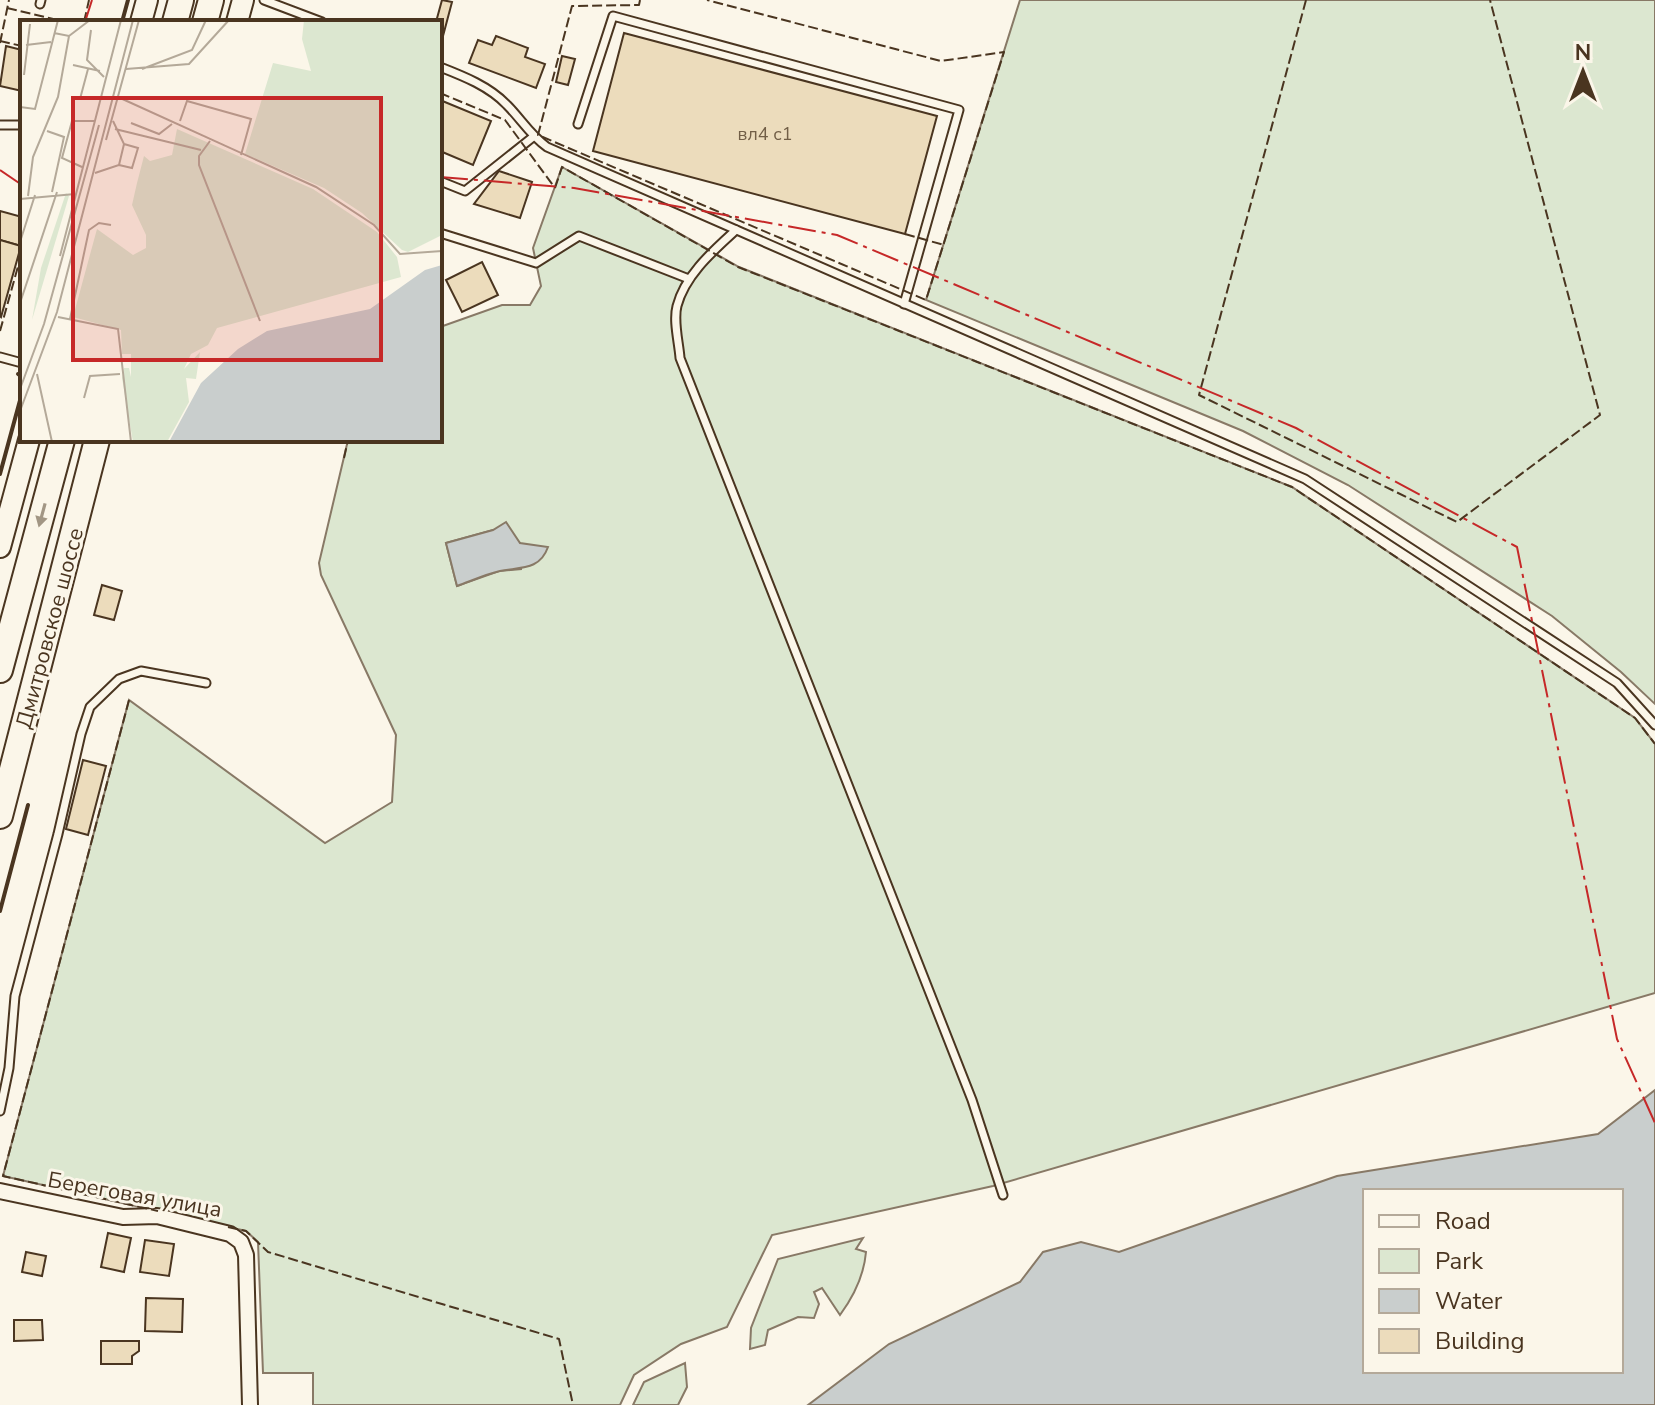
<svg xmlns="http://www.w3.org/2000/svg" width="1655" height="1405" viewBox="0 0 1655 1405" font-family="'Nunito Sans',sans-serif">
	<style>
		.green { fill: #dce7d0; stroke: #887966; stroke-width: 2; fill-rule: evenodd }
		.water { fill: #c9cecd; stroke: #887966; stroke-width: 2; fill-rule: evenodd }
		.building { fill: #ecdcbc; stroke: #4a3520; stroke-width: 2 }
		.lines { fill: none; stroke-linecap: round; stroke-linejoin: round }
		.lane-casing { stroke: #4a3520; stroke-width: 11 }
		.street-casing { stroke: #4a3520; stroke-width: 18 }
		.secondary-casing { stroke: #4a3520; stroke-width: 24 }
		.highway-casing { stroke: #4a3520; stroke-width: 28 }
		.lane { stroke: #fbf6e9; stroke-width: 7 }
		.street { stroke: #fbf6e9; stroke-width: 14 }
		.secondary { stroke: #fbf6e9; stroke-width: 20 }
		.highway { stroke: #fbf6e9; stroke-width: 24 }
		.fence { stroke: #4a3520; stroke-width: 2; stroke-dasharray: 10 4; stroke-linecap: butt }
		.wall { stroke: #4a3520; stroke-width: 4 }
		.power { stroke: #c62828; stroke-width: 2; stroke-dasharray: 28 6 4 6; stroke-linecap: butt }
		.oneway { fill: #a29684 }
		.labels { text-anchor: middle; stroke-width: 6; stroke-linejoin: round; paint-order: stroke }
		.number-label { font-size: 18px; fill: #725f47 }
		.street-label { font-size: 22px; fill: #4a3520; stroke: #fbf6e9 }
		.inset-road { fill: none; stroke: #b4a999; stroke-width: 2 }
		.view { fill: #c62828; fill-opacity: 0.15; stroke: #c62828; stroke-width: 4 }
		.inset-edge { fill: none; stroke: #4a3520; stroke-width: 4 }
	</style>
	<rect width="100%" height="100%" fill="#fbf6e9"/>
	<!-- green -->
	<g class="green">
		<polygon points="1020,0 1655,0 1655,704 1621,672 1552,616 1348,485 1243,431 926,300"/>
		<path d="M562 167 739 267 1292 487 1635 718 1655 744V993L993 1186 772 1235 727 1327 681 1344 634 1375 620 1405H313V1373H263L258 1242 246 1231 3 1176 129 700 325 843 392 802 396 735 321 575 319 563 348 440H440V327L502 305H530L541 286 533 248ZM493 530 520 543 521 569 499 571 457 586 446 543Z"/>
		<path d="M863 1238 856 1249 866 1252C864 1275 854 1296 840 1315L822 1288 814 1292 819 1304 814 1318 798 1317 768 1330 765 1345 750 1349 751 1328 778 1259Z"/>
		<polygon points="685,1363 687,1387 678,1405 633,1405 644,1382"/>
	</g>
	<!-- water -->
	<g class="water">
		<path d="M506 522 520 543 548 547C540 570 521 567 500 571 486 574 471 581 457 586L446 543 493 530Z"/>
		<path d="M1655 1090V1405H808L889 1344 1020 1282 1043 1252 1081 1242 1119 1252 1337 1176 1598 1134ZM1365 1191H1621V1371H1365Z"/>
	</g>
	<!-- building -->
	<g class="building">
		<polygon points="442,0 452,2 443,36 440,35 440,22 436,22"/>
		<polygon points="624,33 937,116 905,234 593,151"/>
		<polygon points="496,36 528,48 525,57 545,64 536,88 469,63 478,40 492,45"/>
		<polygon points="6,46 22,50 22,91 0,86"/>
		<polygon points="562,56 575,59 568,85 556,82"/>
		<polygon points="440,100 491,121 473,165 440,151"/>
		<polygon points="499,171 532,182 520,218 474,204"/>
		<polygon points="0,211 22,217 21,246 0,240"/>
		<polygon points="0,240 21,246 1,317 0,316"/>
		<polygon points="482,262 498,295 462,312 446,280"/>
		<polygon points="102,585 122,591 114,620 94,615"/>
		<polygon points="83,760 106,766 88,835 66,829"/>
		<polygon points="108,1233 131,1238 124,1272 101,1267"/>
		<polygon points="145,1240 174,1244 169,1276 140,1272"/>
		<polygon points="26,1252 46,1256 42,1276 22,1272"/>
		<polygon points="146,1298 183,1299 182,1332 145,1331"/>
		<polygon points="14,1320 42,1320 43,1340 14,1341"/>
		<polygon points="101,1341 139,1341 139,1351 132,1356 132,1364 101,1364"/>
	</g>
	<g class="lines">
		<defs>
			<g id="lane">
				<polyline points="264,0 322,22"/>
				<polyline points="40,4 41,0"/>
				<path d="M440 67C463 76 489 86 507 105 521 119 530 135 547 147L1305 479 1617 683 1655 725"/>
				<polyline points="578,124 613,16 959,110 904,304"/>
				<polyline points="0,125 22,125"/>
				<polyline points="440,181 465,191 533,137"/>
				<path d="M736 230C713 251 685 275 677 306 673 321 679 343 680 358L972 1100 1003 1195"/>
				<polyline points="440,233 536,263 579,236 689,279"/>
				<polyline points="0,357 22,363"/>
				<polyline points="0,1111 9,1068 15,996 58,834 81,734 90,707 119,679 141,671 206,683"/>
			</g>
			<polyline id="street" points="0,1191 123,1217 157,1216 230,1234 241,1242 246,1255 250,1405"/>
			<g id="secondary">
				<polyline points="141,22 147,0"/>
				<polyline points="237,22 243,0"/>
				<polyline points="0,547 29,440"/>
			</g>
			<g id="highway">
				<polyline points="175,22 181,0"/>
				<polyline points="205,22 211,0"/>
				<polyline points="0,670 62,440"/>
				<polyline points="0,816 97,440"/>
			</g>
		</defs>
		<!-- lane casing -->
		<use href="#lane" class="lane-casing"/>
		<!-- street casing -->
		<use href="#street" class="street-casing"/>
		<!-- secondary casing -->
		<use href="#secondary" class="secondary-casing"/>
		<!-- highway casing -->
		<use href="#highway" class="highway-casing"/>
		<!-- lane -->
		<use href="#lane" class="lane"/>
		<!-- street -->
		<use href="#street" class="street"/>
		<!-- secondary -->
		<use href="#secondary" class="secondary"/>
		<!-- highway -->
		<use href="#highway" class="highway"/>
		<!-- fence -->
		<g class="fence">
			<polyline points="640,0 639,5 572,6 538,135 926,300 1004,52 941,61 707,0"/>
			<polyline points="1306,0 1199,395 1457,522 1600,415 1490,0"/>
			<polyline points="7,8 66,22"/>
			<polyline points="84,22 89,0"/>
			<polyline points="0,41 22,46"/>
			<polyline points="0,43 9,0"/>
			<polyline points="440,93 505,120 555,188"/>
			<polyline points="555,188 562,167 738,267 1292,487 1635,718 1655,744"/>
			<polyline points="905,234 944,245"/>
			<polyline points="0,331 22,252"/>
			<polyline points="344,458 348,440"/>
			<polyline points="129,700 3,1176 158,1211"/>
			<polyline points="228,1227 246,1231 268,1252 559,1339 573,1405"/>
		</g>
		<!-- wall -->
		<g class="wall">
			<polyline points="122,22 128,0"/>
			<polyline points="18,374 22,377"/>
			<polyline points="0,474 22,393"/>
			<polyline points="0,911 28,805"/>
		</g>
		<!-- power -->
		<g class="power">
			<polyline points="85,22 92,0"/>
			<polyline points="0,170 22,185"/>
			<polyline points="440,177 574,188 837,235 1296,428 1517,547 1617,1039 1655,1123"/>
		</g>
	</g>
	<!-- one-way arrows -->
	<defs><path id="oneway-solid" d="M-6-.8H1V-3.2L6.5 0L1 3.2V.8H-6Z" transform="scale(2)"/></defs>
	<use class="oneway" href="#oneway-solid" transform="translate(42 515) rotate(105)"/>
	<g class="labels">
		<!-- number labels -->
		<g class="number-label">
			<text x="765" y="140">вл4 с1</text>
		</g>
		<!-- street labels -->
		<g class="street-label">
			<text transform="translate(49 628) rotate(-75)" y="8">Дмитровское шоссе</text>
			<text transform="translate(135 1194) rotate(10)" y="8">Береговая улица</text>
		</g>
	</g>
	<!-- overview -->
	<g transform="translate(20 20)">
		<rect width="422" height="422" fill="#fbf6e9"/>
		<path d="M284 0H422V215L388 232 382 230 342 193 304 168 225 134 253 43 291 51 282 19ZM157 109 293 169 357 212 377 237 381 257 197 308 188 325 171 334 164 349 180 332 176 359 166 358 169 382 147 422H113L102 358 104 348H109L111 357V334H102L101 310 53 297 77 209 113 235 126 228V215L112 185 117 163 124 136 130 141 152 135ZM46 173 49 176 12 300 21 248Z" fill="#dce7d0"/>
		<path d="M422 245V422H149L181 363 218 329 247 311 350 289 405 250Z" fill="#c9cecd"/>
		<path class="inset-road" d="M71 10 67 40 84 57M34 13 49 16 70 0M6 25 31 22M53 45 80 51M106 49 169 44 209 0M122 49 172 30 186 0M4 55 10 4M98 77 296 167 354 205 380 234 422 231M60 79 68 49M0 87 15 89 38 0M160 101 167 81 231 99 221 135M111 103 139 114 152 104M95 109 181 130M27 111 44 117 32 172M86 120 119 0M190 121 179 136V145L240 301M99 145 112 148 118 128 104 124M62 147 42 138 52 101H74M75 153 99 145 104 124 93 101M8 176 13 137 38 77 49 16M0 179 55 174M0 222 15 175M40 236 101 0M0 283 37 172M38 297 98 309 111 422M50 299 69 210 79 203 91 205M17 354 32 422M0 369 24 304 79 105M64 378 70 356 100 354M0 391 37 292 113 0"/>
		<path class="view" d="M53 78H361V340H53Z"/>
		<rect width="422" height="422" class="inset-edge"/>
	</g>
	<!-- legend -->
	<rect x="1363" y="1189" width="260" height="184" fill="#fbf6e9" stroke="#b4a999" stroke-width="2"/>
	<rect x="1379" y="1215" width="40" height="12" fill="#fbf6e9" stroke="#b4a999" stroke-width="2"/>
	<text x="1435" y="1229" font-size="24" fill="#4a3520">Road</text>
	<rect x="1379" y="1249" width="40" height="24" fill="#dce7d0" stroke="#b4a999" stroke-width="2"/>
	<text x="1435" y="1269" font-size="24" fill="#4a3520">Park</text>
	<rect x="1379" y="1289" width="40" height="24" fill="#c9cecd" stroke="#b4a999" stroke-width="2"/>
	<text x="1435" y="1309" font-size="24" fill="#4a3520">Water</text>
	<rect x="1379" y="1329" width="40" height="24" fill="#ecdcbc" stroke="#b4a999" stroke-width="2"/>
	<text x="1435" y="1349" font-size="24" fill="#4a3520">Building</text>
	<!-- north arrow -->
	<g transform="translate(1583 72)" stroke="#fbf6e9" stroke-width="6" paint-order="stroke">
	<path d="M0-6L14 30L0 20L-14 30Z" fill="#4a3520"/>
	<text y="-12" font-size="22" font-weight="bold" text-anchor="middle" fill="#4a3520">N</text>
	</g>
</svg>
